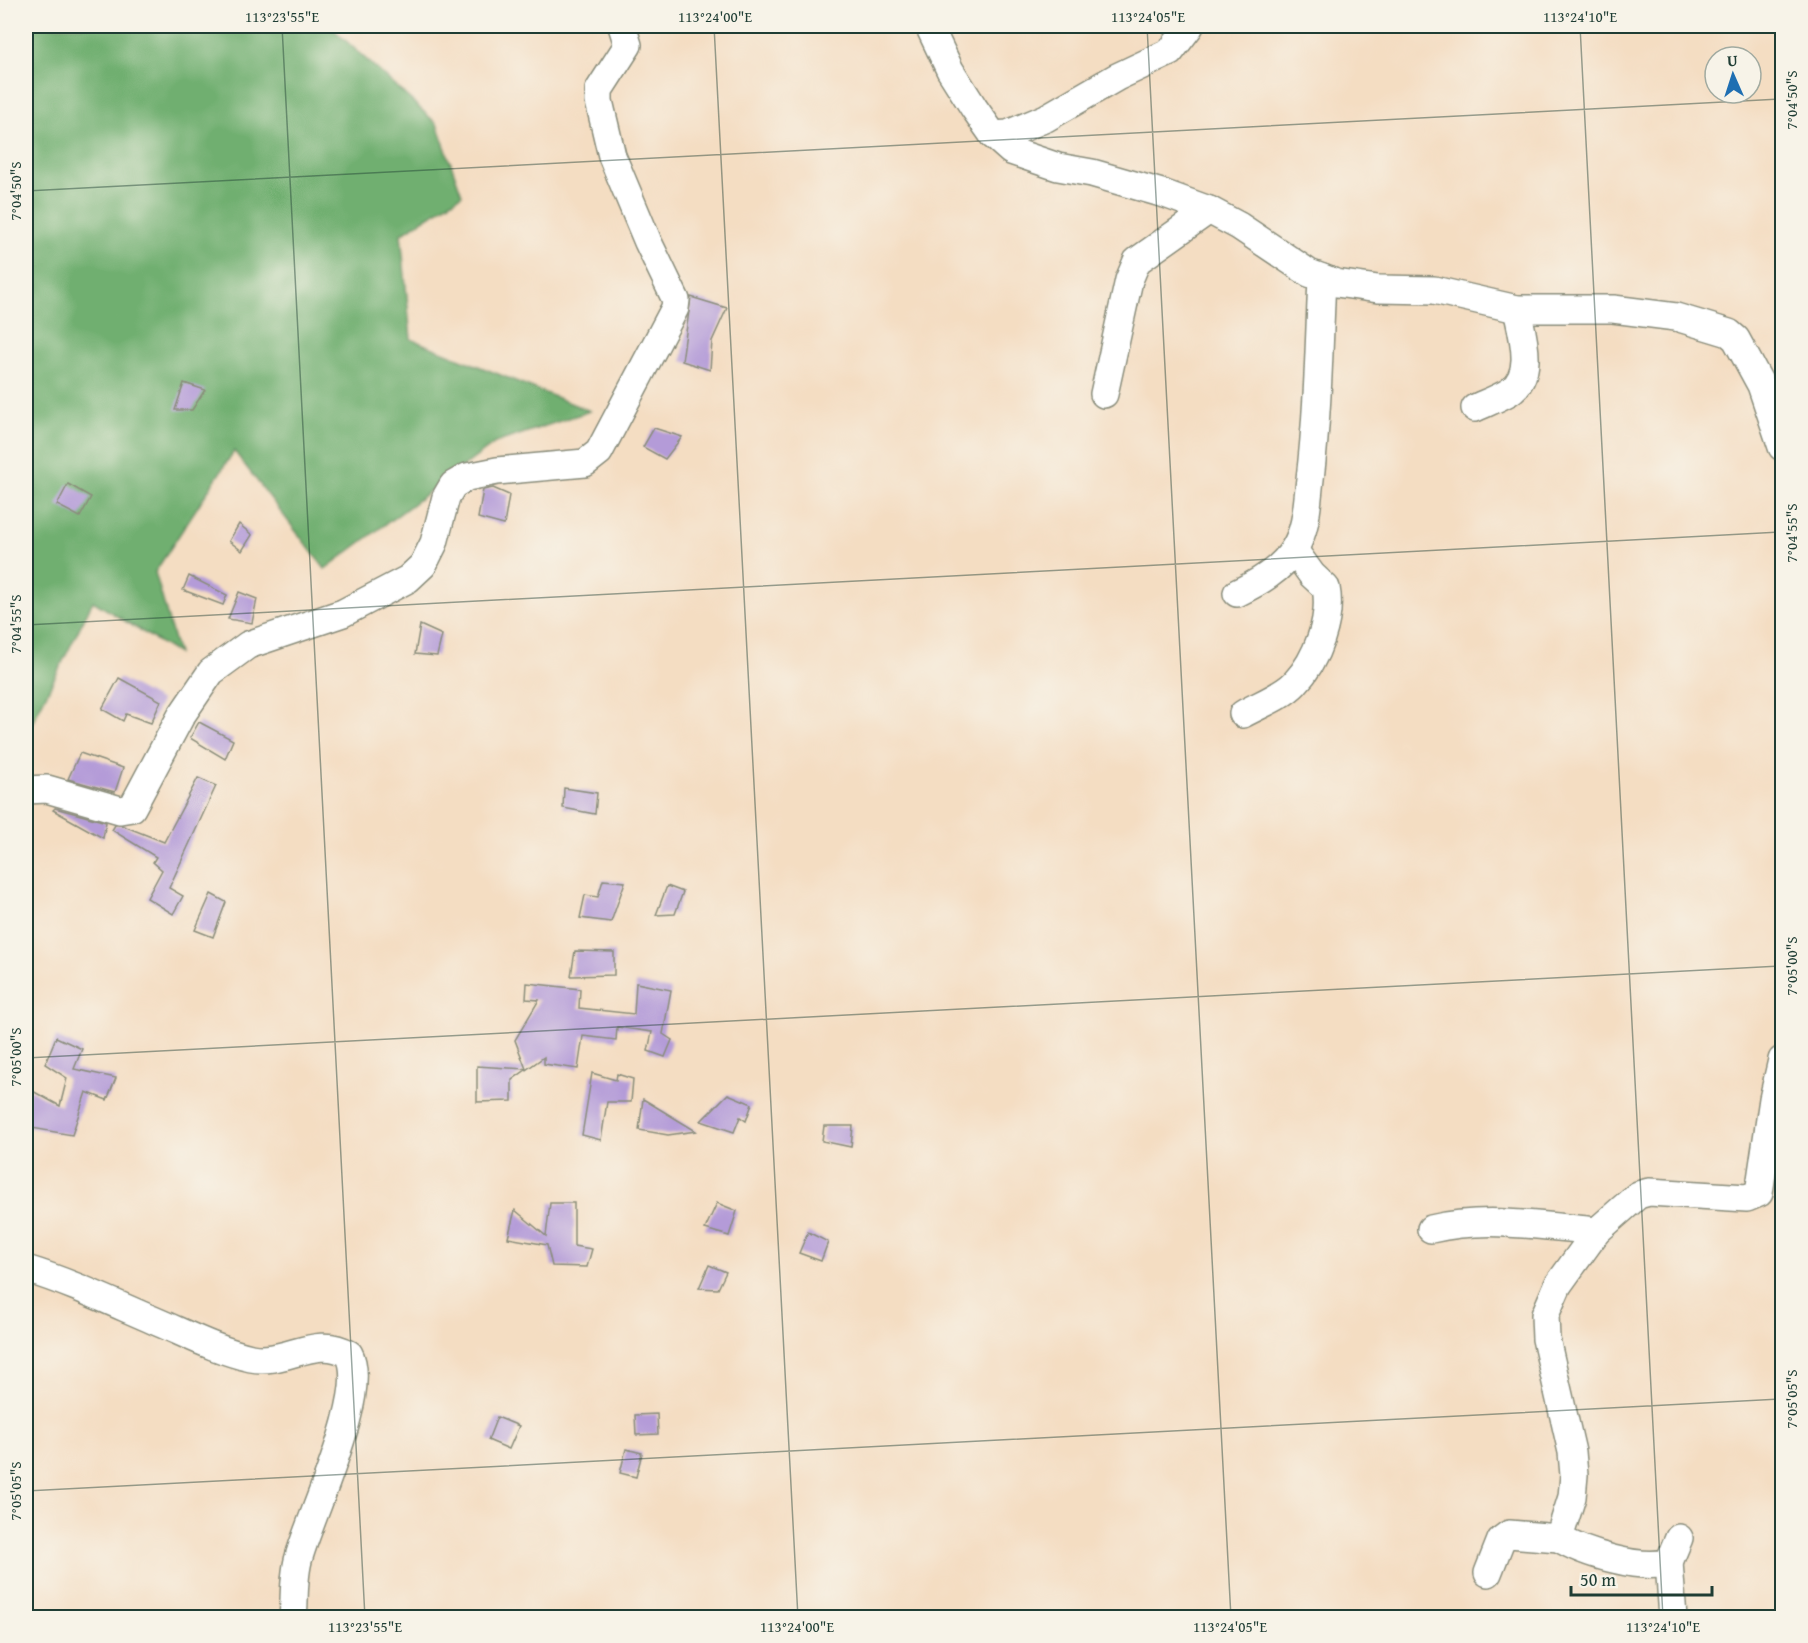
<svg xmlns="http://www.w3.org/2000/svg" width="1808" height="1643" viewBox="0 0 1808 1643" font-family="'Gentium Book Plus',serif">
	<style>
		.forest { fill: #6faf70; stroke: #477652; stroke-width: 1.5 }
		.building { fill: #b49bd8 }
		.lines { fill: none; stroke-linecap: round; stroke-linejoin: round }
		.minor-casing { stroke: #8a8d7b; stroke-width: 30 }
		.minor { stroke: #fff; stroke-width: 27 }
		.ticks { fill: none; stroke: #1f3d34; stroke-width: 1.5; stroke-opacity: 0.45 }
		.neatline { fill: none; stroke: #1f3d34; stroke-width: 2 }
		.ticks-label { font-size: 15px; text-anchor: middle; fill: #1f3d34 }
	</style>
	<rect width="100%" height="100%" fill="#f7f3e8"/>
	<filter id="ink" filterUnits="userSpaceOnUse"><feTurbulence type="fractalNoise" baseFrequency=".0167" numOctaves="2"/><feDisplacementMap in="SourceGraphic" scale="12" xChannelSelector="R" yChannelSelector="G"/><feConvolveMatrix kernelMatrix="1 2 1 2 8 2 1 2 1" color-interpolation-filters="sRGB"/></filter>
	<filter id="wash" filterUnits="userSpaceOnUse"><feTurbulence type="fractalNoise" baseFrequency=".008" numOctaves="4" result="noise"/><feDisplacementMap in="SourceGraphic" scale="24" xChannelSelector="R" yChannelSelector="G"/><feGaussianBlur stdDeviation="1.35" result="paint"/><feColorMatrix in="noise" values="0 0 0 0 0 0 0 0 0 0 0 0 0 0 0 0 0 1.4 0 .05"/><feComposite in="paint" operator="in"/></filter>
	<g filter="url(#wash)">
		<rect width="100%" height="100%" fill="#f4ddc2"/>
		<!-- forest -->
		<polygon class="forest" points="26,26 334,26 334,30 437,124 462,195 401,234 411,339 590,411 495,443 325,569 234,451 155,572 178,654 93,601 31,725 26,726"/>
		<g id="blocks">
			<!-- building -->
			<g class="building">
				<polygon points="691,297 727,308 712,341 710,370 682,361"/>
				<polygon points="184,383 205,390 192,410 175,410"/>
				<polygon points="654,428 682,437 665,459 643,447"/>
				<polygon points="68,484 91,497 80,517 57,505"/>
				<polygon points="493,488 509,495 504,525 478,518 483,490"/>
				<polygon points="239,524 252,535 242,551 229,541"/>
				<polygon points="189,576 227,595 223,605 183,590"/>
				<polygon points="239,592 257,599 252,623 228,619"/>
				<polygon points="420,625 442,635 437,656 415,654"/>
				<polygon points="119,678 161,701 151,723 126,714 123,721 102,709"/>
				<polygon points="199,722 233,740 225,759 190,738"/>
				<polygon points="80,753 123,768 115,792 68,779"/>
				<polygon points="198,778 216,786 169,888 183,896 173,914 147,898 162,870 153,862 156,857 112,830 115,825 121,825 164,842"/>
				<polygon points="564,788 597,793 595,814 563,808"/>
				<polygon points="55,808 106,822 103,838 53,810"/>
				<polygon points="603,880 625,882 611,922 580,918 585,895 598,897"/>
				<polygon points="667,886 683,892 675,914 656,915"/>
				<polygon points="211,894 226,902 213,937 195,930"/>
				<polygon points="575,951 614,952 614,975 571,976"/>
				<polygon points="527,983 580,989 579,1008 634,1014 636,983 671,990 663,1034 672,1040 665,1057 648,1051 652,1032 617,1027 616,1040 583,1036 578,1069 544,1064 544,1057 512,1080 512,1101 477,1102 477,1066 526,1069 515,1040 539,1000 526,999"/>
				<polygon points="56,1037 82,1049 74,1069 116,1078 107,1100 86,1092 72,1135 26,1127 29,1089 60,1106 67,1078 45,1064"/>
				<polygon points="592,1073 616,1080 617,1074 633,1079 631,1102 607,1102 601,1140 582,1135"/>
				<polygon points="728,1094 752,1104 746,1121 740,1117 734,1132 701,1121"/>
				<polygon points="643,1099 696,1131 668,1135 639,1130"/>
				<polygon points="824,1126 853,1126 851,1147 822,1141"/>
				<polygon points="550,1203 574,1203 574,1246 592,1249 587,1267 552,1266 547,1245 508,1238 515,1210 546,1236"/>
				<polygon points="717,1203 737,1211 729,1236 705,1229"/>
				<polygon points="808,1232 828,1242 821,1261 799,1253"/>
				<polygon points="709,1265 726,1272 718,1289 699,1288"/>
				<polygon points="657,1414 658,1434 636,1435 635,1415"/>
				<polygon points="497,1417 519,1426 509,1449 488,1440"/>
				<polygon points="626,1449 642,1453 636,1477 620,1473"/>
			</g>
		</g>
	</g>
	<g filter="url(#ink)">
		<use href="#blocks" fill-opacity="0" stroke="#8a8d7b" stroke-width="1.5"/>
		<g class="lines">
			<defs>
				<g id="minor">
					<polyline points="929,26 950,70 974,108 993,135 1011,151 1058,167 1092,173 1165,194 1209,210 1239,226 1309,273 1336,283 1378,289 1434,290 1517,309 1613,309 1676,317 1729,333 1736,339 1761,385 1782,447"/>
					<polyline points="993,135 1008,134 1046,118 1117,77 1170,52 1190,26"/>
					<polyline points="1104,394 1129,280 1137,261 1209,210"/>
					<path d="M1475 408C1486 403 1499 398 1509 392 1536 375 1522 334 1517 309"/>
					<path d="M1237 593C1258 583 1281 570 1294 549 1307 529 1307 503 1310 479 1318 412 1319 345 1322 278"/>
					<path d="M1243 714C1259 705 1283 696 1295 683 1317 660 1332 618 1326 588L1312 575 1294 550"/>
					<polyline points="26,790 47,789 120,810 132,808 181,716 211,672 248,645 343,613 408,579 423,565 434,543 446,497 453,485 467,477 497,471 585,463 599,452 675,308 676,300 648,242 612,156 599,101 599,90 628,45 622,26"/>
					<path d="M1431 1229C1486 1216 1541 1226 1597 1231"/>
					<path d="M26 1269C69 1282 111 1302 153 1320 186 1334 216 1350 251 1358 285 1365 316 1334 349 1354 370 1392 311 1514 299 1557 293 1576 295 1598 293 1618"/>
					<path d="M1559 1538C1583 1553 1642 1571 1669 1562L1679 1538"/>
					<polyline points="1669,1562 1673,1618"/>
					<polyline points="1488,1573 1501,1540 1509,1534 1559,1538 1572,1497 1574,1475 1572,1452 1546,1339 1545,1315 1558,1285 1597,1231 1638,1195 1649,1192 1747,1198 1759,1193 1773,1099 1782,1060"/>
				</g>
			</defs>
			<!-- minor casing -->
			<use href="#minor" class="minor-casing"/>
			<!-- minor -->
			<use href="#minor" class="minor"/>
		</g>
	</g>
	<!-- ticks -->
	<path class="ticks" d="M282 26 365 1618M714 26 798 1618M1147 26 1231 1618M1580 26 1663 1618M26 191 1782 99M26 625 1782 532M26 1058 1782 966M26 1491 1782 1399"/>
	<!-- margin -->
	<rect width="1808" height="1643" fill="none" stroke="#f7f3e8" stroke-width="66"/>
	<!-- north arrow -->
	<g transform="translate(1733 75) rotate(357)"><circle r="28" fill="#f7f3e8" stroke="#a1aaa0" stroke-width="1.5"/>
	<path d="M0-4.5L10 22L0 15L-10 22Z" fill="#1f6fb2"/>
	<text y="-9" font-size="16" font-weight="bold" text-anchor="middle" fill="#1f3d34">U</text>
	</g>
	<!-- scale -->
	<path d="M1571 1586v9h141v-9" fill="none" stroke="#1f3d34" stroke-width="3"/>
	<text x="1580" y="1586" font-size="18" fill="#1f3d34" stroke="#f7f3e8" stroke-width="4.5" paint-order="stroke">50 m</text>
	<rect x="33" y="33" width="1742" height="1577" class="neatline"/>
	<g class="ticks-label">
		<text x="282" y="22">113°23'55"E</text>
		<text x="715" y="22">113°24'00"E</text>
		<text x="1148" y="22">113°24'05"E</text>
		<text x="1580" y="22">113°24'10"E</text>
		<text transform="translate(1792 100) rotate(-90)" y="5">7°04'50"S</text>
		<text transform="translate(16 191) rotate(-90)" y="5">7°04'50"S</text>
		<text transform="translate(1792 533) rotate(-90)" y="5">7°04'55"S</text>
		<text transform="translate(16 624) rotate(-90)" y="5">7°04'55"S</text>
		<text transform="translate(1792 966) rotate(-90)" y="5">7°05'00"S</text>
		<text transform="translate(16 1057) rotate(-90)" y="5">7°05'00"S</text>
		<text transform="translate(1792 1399) rotate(-90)" y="5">7°05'05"S</text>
		<text transform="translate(16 1491) rotate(-90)" y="5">7°05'05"S</text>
		<text x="365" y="1632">113°23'55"E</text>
		<text x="797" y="1632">113°24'00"E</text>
		<text x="1230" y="1632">113°24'05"E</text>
		<text x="1663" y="1632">113°24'10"E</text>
	</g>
</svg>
